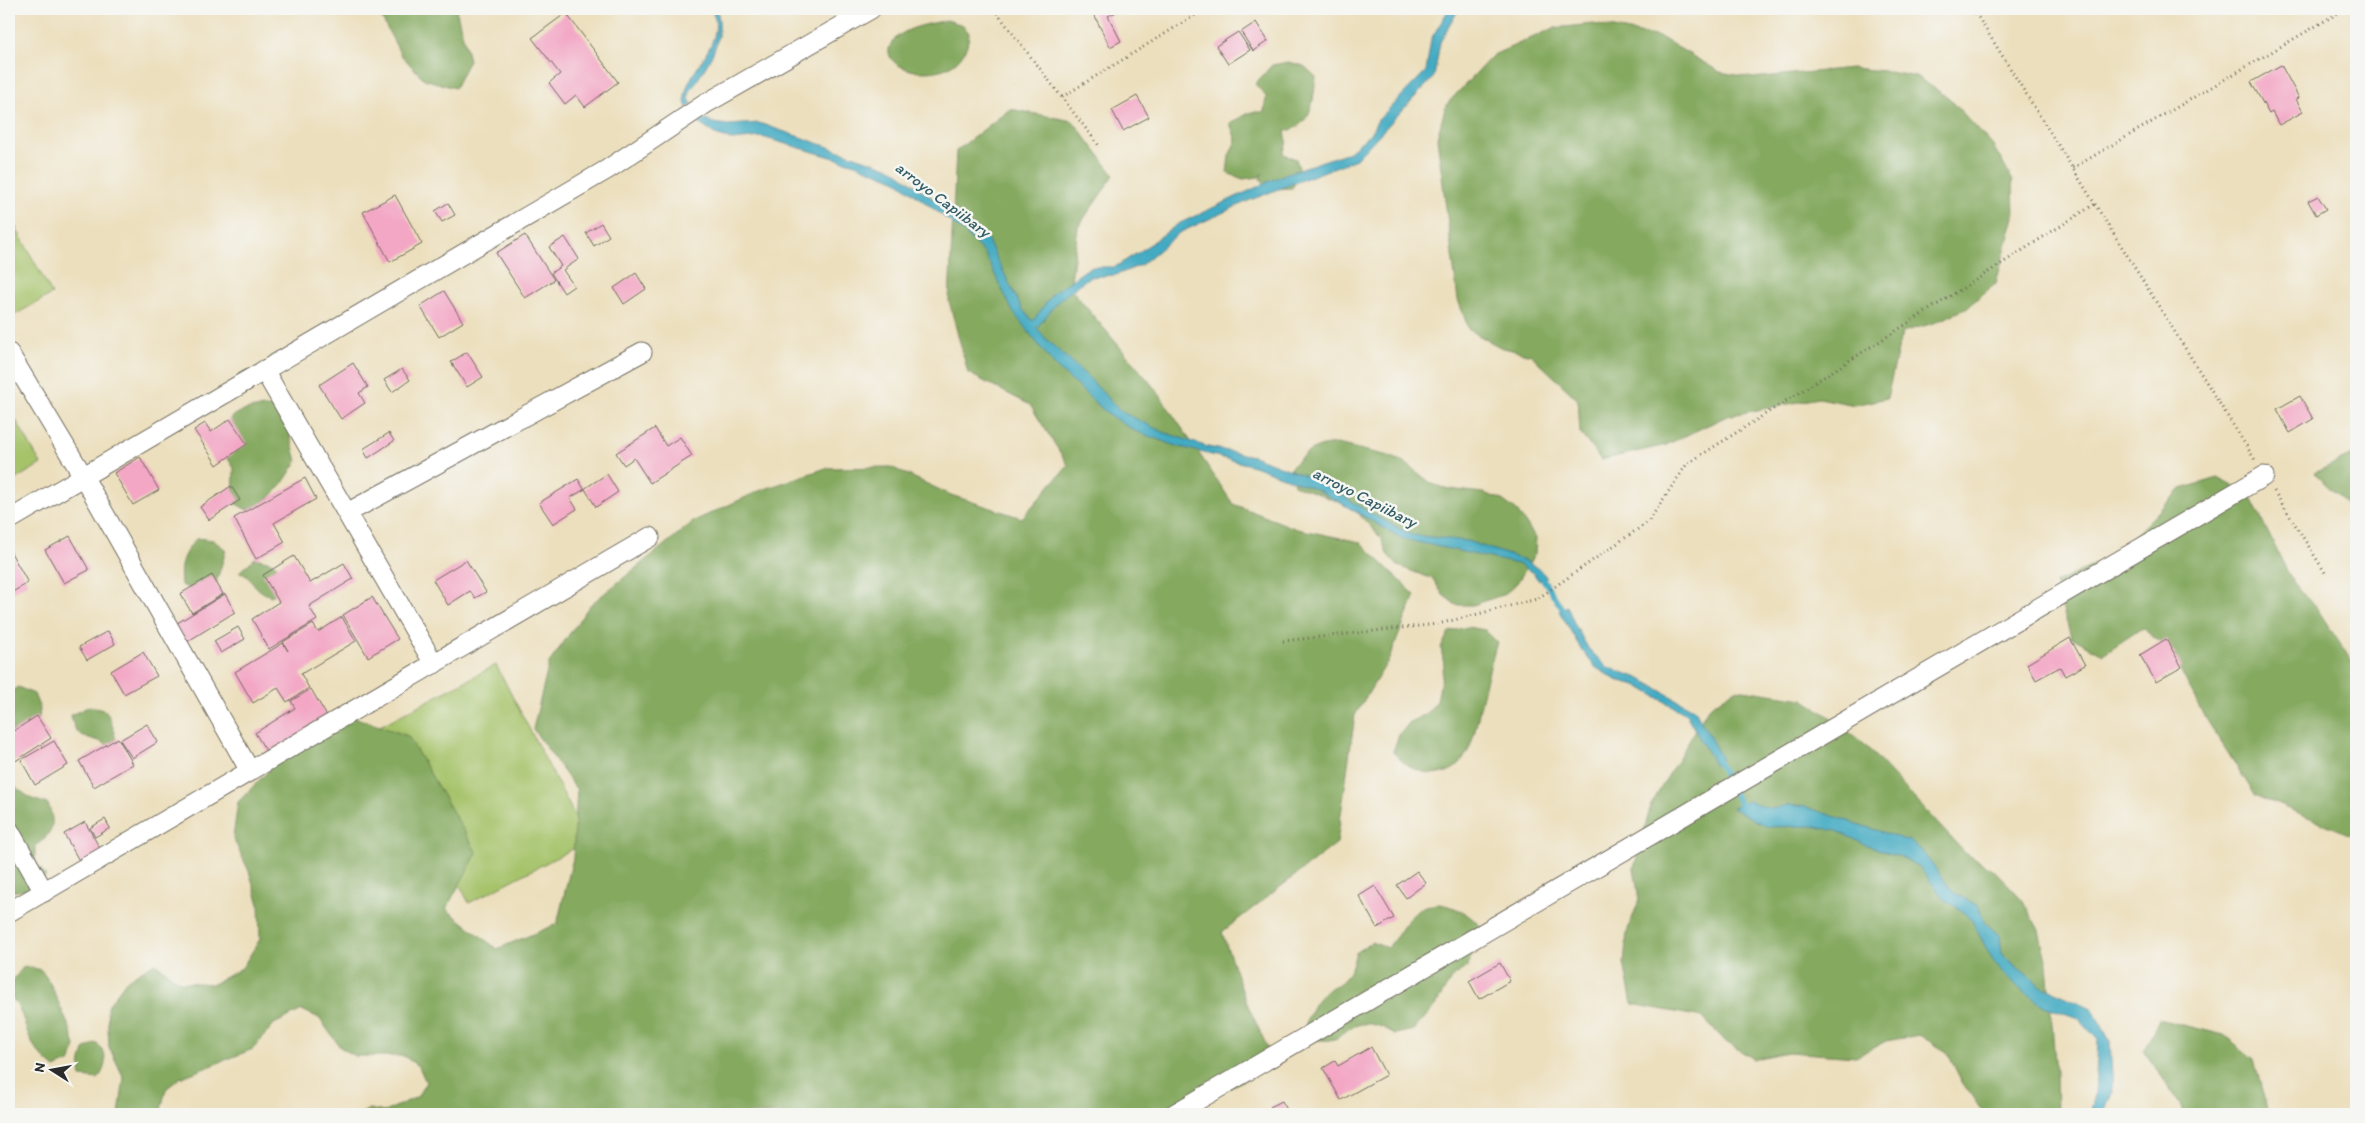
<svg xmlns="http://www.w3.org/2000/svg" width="2365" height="1123" viewBox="0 0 2365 1123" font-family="Itim,sans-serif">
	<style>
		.green { fill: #a6c36a; stroke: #68774a }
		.forest { fill: #84a95e; stroke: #586a44 }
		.water { fill: #42aac2; stroke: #366a76 }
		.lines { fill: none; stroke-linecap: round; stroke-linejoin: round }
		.stream { stroke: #42aac2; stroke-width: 5.5 }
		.building { fill: #f3a7c5 }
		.minor-casing { stroke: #6f6a5e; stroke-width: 21 }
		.path { stroke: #6f6a5e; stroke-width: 3; stroke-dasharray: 1 4; stroke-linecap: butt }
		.minor { stroke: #fff; stroke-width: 19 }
		.labels { text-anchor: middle; stroke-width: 5; stroke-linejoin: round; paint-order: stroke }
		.water-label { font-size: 16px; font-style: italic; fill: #345e67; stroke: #f6f6f2 }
	</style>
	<rect width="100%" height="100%" fill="#f6f6f2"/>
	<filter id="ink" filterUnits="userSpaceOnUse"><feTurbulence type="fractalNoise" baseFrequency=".02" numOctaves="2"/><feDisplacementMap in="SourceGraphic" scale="10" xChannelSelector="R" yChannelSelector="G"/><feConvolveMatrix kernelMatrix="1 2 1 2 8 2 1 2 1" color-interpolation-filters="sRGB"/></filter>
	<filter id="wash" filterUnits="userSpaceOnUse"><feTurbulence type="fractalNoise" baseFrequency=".0096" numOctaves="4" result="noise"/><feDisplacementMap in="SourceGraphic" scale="20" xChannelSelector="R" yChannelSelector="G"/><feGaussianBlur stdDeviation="1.12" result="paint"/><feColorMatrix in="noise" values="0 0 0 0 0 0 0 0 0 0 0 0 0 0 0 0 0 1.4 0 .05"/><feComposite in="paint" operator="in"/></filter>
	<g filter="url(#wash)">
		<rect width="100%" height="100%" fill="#ecdfbd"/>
		<!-- green -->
		<g class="green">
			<polygon points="9,215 52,294 9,318"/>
			<polygon points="9,408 41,464 9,483"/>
			<polygon points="496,665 588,841 469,903 378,727"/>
		</g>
		<!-- forest -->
		<g class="forest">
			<polygon points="377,9 456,9 469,60 455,88 424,79 401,55"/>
			<path d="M947 20 963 25 969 33C966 97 861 70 896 38 909 26 931 24 947 20Z"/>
			<polygon points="1593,24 1660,37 1720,72 1753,78 1852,68 1884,71 1917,77 1949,98 1993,146 2013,181 2014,217 1996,283 1965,309 1934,323 1902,332 1887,398 1855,405 1819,398 1727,416 1666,445 1601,460 1580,433 1578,400 1531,355 1500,347 1469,330 1458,300 1437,138 1446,105 1493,55 1554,28"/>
			<path d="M1288 62 1304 66 1316 77C1313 97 1314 117 1296 127 1291 130 1289 131 1285 131L1287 142 1283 154 1296 159 1301 174 1292 188 1275 189 1260 179 1262 173 1259 177 1243 179 1227 173 1229 156 1236 140 1230 123 1251 112H1264L1266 96 1255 84 1272 65Z"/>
			<polygon points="1010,109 1073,121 1114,175 1078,227 1070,288 1157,391 1233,504 1297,529 1360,542 1415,595 1389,659 1355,715 1337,843 1222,932 1245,999 1275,1064 1179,1114 360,1114 369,1109 384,1112 417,1097 426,1082 419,1067 404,1056 355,1056 340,1047 319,1018 302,1010 274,1024 253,1049 180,1078 166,1089 160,1114 119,1114 124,1078 109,1047 107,1007 127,980 155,963 180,982 213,984 242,968 260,939 259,904 249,871 233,838 238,802 287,752 345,714 408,736 477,853 446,909 497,949 557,924 573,858 577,790 533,729 549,663 590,605 694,521 759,491 826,468 891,467 951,495 1022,518 1068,465 1030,405 968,373 949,301 956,151"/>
			<path d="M269 407 284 413 297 461C282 485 275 499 247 510L233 502 234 468 215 439C231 414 239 408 269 407Z"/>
			<path d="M1337 444 1389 456 1404 462 1432 484 1449 489 1483 493 1501 499 1517 511 1536 538 1535 554 1517 583 1505 594 1473 605H1456L1443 595 1433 579 1398 566 1387 554 1381 538 1357 512 1342 503 1294 485 1290 468C1306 452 1314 446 1337 444Z"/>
			<polygon points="2356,453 2356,513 2314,473"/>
			<polygon points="2218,478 2249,494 2293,583 2316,607 2356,668 2356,837 2255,795 2203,714 2170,650 2142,628 2103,654 2071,637 2055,583 2113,557 2181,489"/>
			<path d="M197 538 213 540 226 550 214 590 197 591 181 585C179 563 182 555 197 538Z"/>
			<path d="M255 558 271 562 278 567V592L271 596C251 589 255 578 239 572Z"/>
			<path d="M1467 627 1485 630 1497 642C1492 660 1487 677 1483 695 1475 725 1473 780 1428 773 1412 770 1404 764 1393 752L1399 735 1410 722 1426 714 1437 701 1444 665 1441 648 1449 632Z"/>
			<polygon points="18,687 34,694 40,709 38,725 13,736 9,729 9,693"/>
			<polygon points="1736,689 1803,699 1830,717 1863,743 1965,853 1995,871 2022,899 2039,930 2047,964 2056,1073 2057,1114 1984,1114 1962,1082 1947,1052 1919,1035 1886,1041 1856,1057 1788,1052 1754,1059 1726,1042 1702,1017 1632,1004 1624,963 1627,932 1639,900 1634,868 1651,805 1708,708"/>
			<path d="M90 706 106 711C114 725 117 742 117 758 114 753 110 746 104 743 86 735 75 740 71 715Z"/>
			<path d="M9 783 32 799 48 804C56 825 53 833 35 846V862L46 876C35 886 24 893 9 891Z"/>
			<path d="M1439 904C1458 907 1469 914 1482 928L1467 967 1453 976 1435 1006 1414 1030 1395 1034C1378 1024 1364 1019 1347 1030 1343 1033 1339 1038 1334 1039 1324 1042 1313 1039 1303 1036 1306 1020 1312 1002 1326 991 1330 987 1336 986 1340 983 1350 975 1353 963 1356 952L1372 942 1387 948C1399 936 1406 918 1420 909 1424 905 1433 905 1439 904Z"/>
			<path d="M24 966 41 970 50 983 70 1029 75 1046 71 1061 55 1068C45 1060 37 1052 31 1041 23 1022 23 1010 9 994L14 979Z"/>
			<polygon points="2159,1019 2224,1035 2254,1059 2268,1114 2184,1114 2182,1106 2144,1051"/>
			<path d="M96 1043C109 1054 107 1066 98 1079L81 1077C79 1066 81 1060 84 1050Z"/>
		</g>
		<!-- water -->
		<g class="water">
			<path d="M711 9H717C726 42 706 66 689 93V99L692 104 687 108C673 78 732 46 711 9Z"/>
			<polygon points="1449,9 1461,9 1456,14 1440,42 1434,77 1356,159 1248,201 1179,233 1141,265 1116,275 1089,277 1058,301 1037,328 1048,341 1090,379 1120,411 1163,432 1208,447 1253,456 1320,481 1370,513 1412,535 1467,541 1521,559 1538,568 1547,577 1539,581 1533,573 1518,564 1403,539 1318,490 1254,466 1173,445 1135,431 1109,415 1055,366 1013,312 985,254 965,233 897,181 855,164 762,137 732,140 718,136 698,123 706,119 713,123 728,125 759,123 893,169 986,237 1022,309 1033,321 1053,293 1090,267 1115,267 1139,252 1178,224 1285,174 1349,152 1369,135 1378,120 1426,71 1431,39"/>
			<polygon points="1567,606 1574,623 1588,648 1607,667 1639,678 1695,710 1722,759 1714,764 1686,714 1636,685 1616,680 1595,667 1581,649 1559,611"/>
			<polygon points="1749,801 1771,809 1788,805 1806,807 1909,841 1921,850 1954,893 1978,905 1984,921 2000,936 2002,955 2041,986 2092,1008 2110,1041 2113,1091 2103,1114 2090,1114 2095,1095 2098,1040 2078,1018 2044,1006 2020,989 1993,961 1972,921 1960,909 1946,901 1919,867 1901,857 1864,844 1837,831 1812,826 1768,827 1732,808"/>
		</g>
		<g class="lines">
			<!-- stream -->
			<g class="stream">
				<polyline points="1539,573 1567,616"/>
				<polyline points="1715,756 1739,803 1748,808"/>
			</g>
		</g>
		<g id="blocks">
			<!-- building -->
			<g class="building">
				<polygon points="1091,9 1122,9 1108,16 1121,41 1110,47"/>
				<polygon points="566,13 618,82 585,107 576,95 565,104 549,83 560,74 532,38"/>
				<polygon points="1256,22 1268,41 1253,51 1241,32"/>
				<polygon points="1238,32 1250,50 1228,64 1216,46"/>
				<polygon points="2281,65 2299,98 2296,99 2303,112 2279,125 2272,112 2269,114 2251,82"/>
				<polygon points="1137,96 1149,117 1123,131 1112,110"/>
				<polygon points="395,195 422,244 390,262 363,212"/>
				<polygon points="2318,196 2326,209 2316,215 2308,201"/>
				<polygon points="448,203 455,215 442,222 435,211"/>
				<polygon points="601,223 609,236 594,246 586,233"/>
				<polygon points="525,235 554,280 525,298 496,253"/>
				<polygon points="565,237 579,259 563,270 574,286 564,293 551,273 561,266 549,247"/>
				<polygon points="636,273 646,289 624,304 614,288"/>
				<polygon points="444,291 463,322 439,337 420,306"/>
				<polygon points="467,352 483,377 467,387 451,362"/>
				<polygon points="353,363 368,387 359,393 365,403 341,419 319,385"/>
				<polygon points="402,369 410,380 392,392 384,380"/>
				<polygon points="2300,396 2313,419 2290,433 2277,409"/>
				<polygon points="230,419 247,444 217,465 194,430 205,423 211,432"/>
				<polygon points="655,428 666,446 680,437 692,456 650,483 634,458 624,465 616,453"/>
				<polygon points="389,433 394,441 368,458 363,449"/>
				<polygon points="140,457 159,490 133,505 114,473"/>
				<polygon points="607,474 618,492 596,507 585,489 570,498 577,509 553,524 539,503 578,479 584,489"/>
				<polygon points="305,478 316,499 274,523 285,542 256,559 234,518"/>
				<polygon points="231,486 240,500 209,520 200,507"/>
				<polygon points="70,536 89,570 64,583 45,550"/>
				<polygon points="9,549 28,583 9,594"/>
				<polygon points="294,556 310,583 344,563 353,579 309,606 317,620 269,649 252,619 279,602 263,575"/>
				<polygon points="466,560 486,592 475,598 470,591 448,605 433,580"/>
				<polygon points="212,575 223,594 192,613 180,594"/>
				<polygon points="225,594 235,612 185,643 174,625"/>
				<polygon points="372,597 398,639 368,657 343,615"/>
				<polygon points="342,617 356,641 301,674 309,688 287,702 278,688 253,703 235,672 283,643 288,651 283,642 313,624 318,632"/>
				<polygon points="238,627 245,639 221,653 214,641"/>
				<polygon points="108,631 115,644 87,660 79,647"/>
				<polygon points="2070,638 2085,665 2065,676 2060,667 2036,680 2027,664"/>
				<polygon points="2166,639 2182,667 2156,682 2140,655"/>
				<polygon points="143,652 157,676 124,694 111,671"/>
				<polygon points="311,689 328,718 268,754 255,733 295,708 291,701"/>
				<polygon points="37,716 51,738 14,762 9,754 9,734"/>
				<polygon points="147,724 158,742 132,758 120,740"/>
				<polygon points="118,738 133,764 94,787 79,761"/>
				<polygon points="54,741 68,765 35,785 21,760"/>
				<polygon points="105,819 110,828 95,837 90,828"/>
				<polygon points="85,822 102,852 81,864 64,834"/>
				<polygon points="1417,871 1426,883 1406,898 1397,885"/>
				<polygon points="1375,886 1394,918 1377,928 1359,896"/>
				<polygon points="1500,963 1510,981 1479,999 1469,981"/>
				<polygon points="1371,1047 1386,1075 1341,1100 1323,1068 1335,1061 1338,1066"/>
				<polygon points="1282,1101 1286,1108 1291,1114 1274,1114 1270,1107"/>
			</g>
		</g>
	</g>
	<g filter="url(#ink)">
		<use href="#blocks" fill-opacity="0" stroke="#6f6a5e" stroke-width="1"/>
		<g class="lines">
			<defs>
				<g id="minor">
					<polyline points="9,353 83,476 250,771"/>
					<polyline points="264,370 434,664"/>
					<polyline points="347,513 642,352"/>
					<polyline points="9,520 608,169 705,104 871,9"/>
					<polyline points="9,830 44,892"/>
					<polyline points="9,912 650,537"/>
					<polyline points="1174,1114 2264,476"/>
				</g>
			</defs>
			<!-- minor casing -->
			<use href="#minor" class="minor-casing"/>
			<!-- path -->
			<g class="path">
				<polyline points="994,9 1100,147"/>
				<polyline points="1973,9 2255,460"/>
				<polyline points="1062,97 1205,9"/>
				<polyline points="2073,168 2345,9"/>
				<polyline points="2274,491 2326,574"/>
				<polyline points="1283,641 1438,624 1537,599 1648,522 1687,464 2095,204"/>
			</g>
			<!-- minor -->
			<use href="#minor" class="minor"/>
		</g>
	</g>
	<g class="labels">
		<!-- water labels -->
		<g class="water-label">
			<text transform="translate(943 199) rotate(37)" y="6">arroyo Capiibary</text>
			<text transform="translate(1365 497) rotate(27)" y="6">arroyo Capiibary</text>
		</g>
	</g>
	<!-- margin -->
	<rect width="2365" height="1123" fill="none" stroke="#f6f6f2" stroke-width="30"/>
	<!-- north arrow -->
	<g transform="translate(52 1070) rotate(281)" stroke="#f6f6f2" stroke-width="4" paint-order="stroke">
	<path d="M0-4L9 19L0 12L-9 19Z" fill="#2b2b2b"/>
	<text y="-8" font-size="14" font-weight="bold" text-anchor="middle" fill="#2b2b2b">N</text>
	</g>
</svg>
